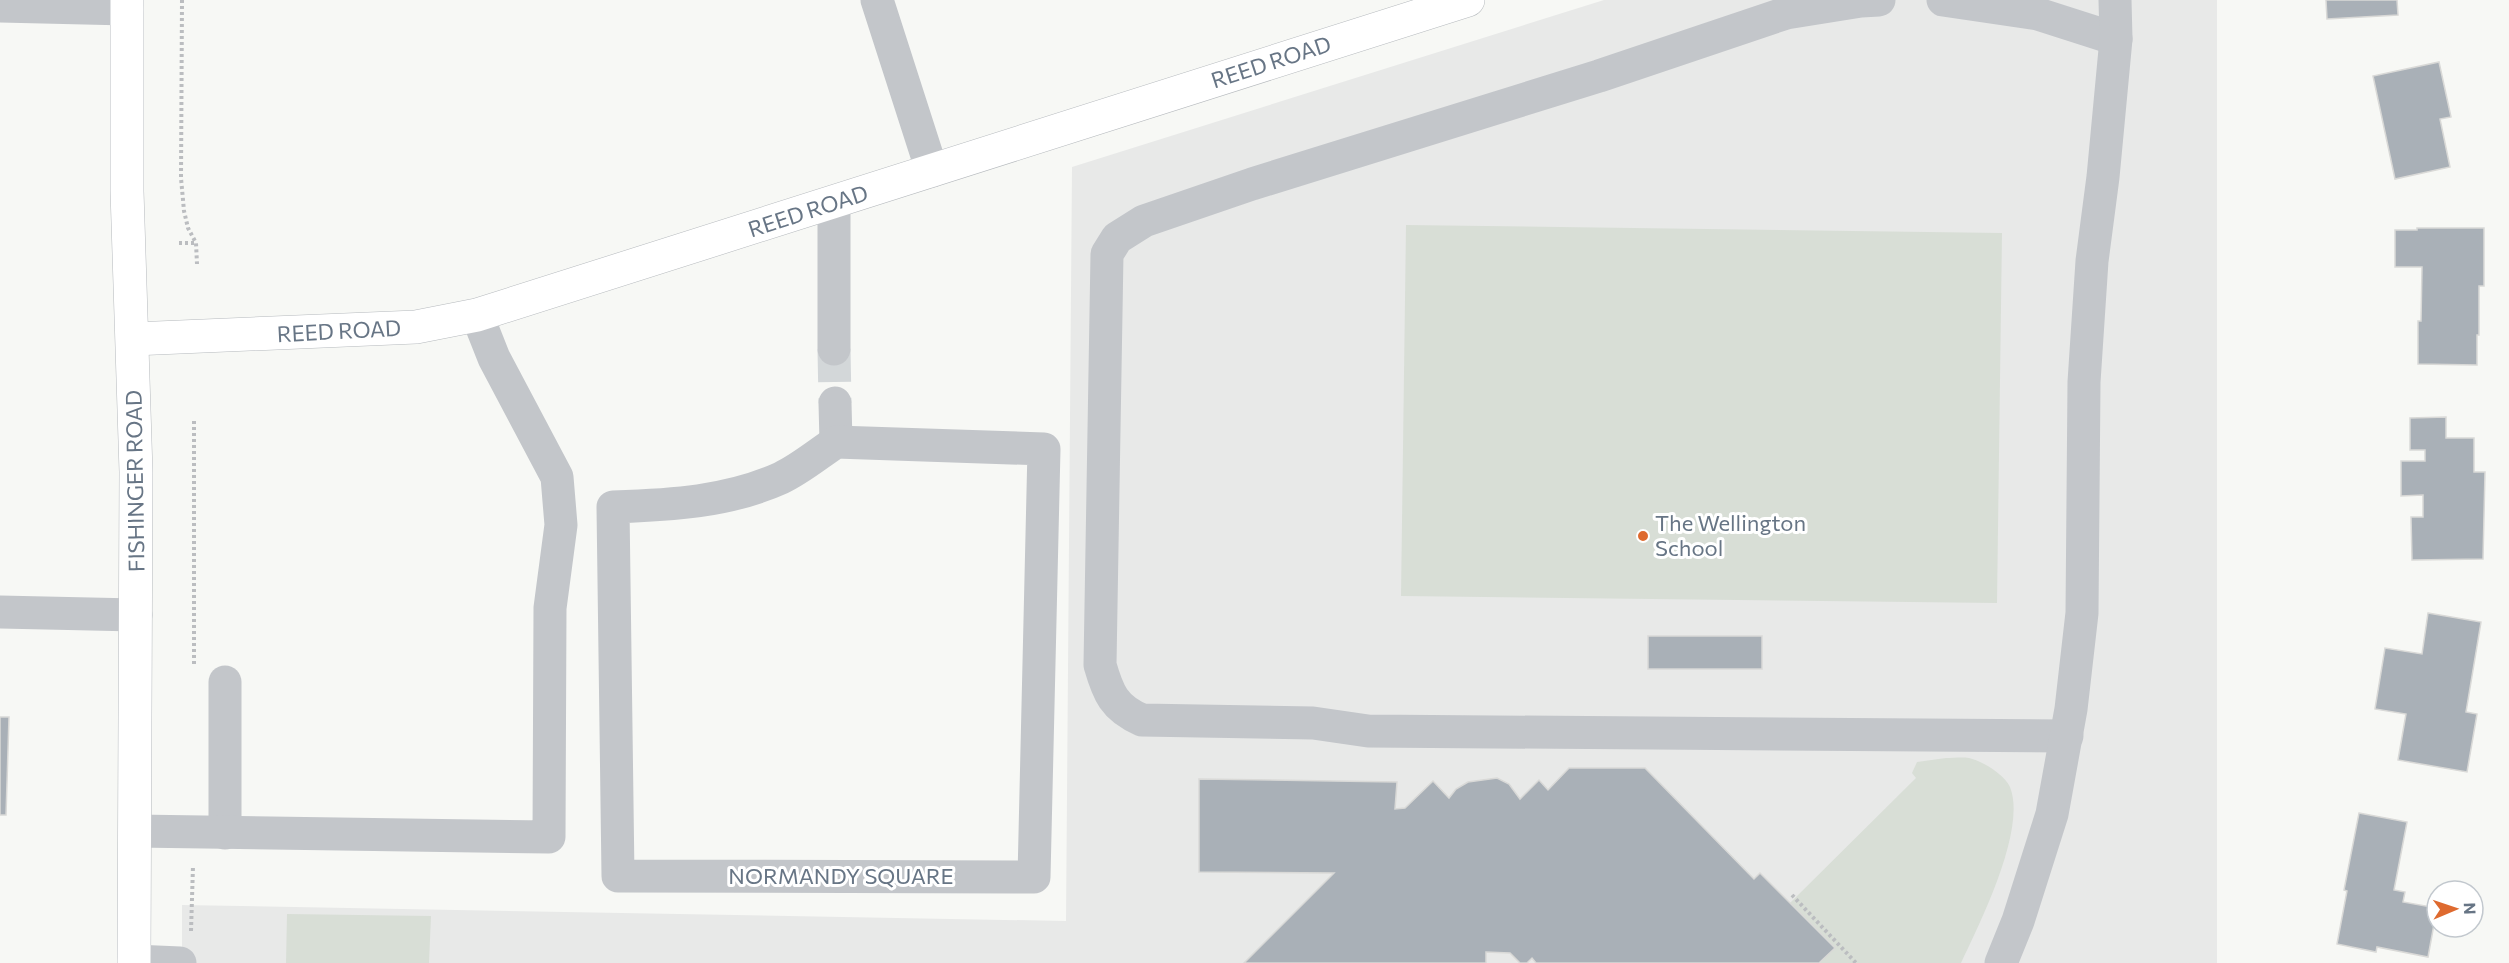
<svg xmlns="http://www.w3.org/2000/svg" width="2509" height="963" viewBox="0 0 2509 963" font-family="Commissioner,sans-serif">
	<style>
		.built { fill: #e8e9e8 }
		.green { fill: #d8ded6 }
		.building { fill: #a9b0b7; stroke: #d9d9d7; stroke-width: 1.5 }
		.lines { fill: none; stroke-linecap: round; stroke-linejoin: round }
		.minor-tunnel { stroke: #d3d7d9; stroke-width: 33; stroke-dasharray: 33 16; stroke-linecap: butt }
		.major-casing { stroke: #b6babe; stroke-width: 34 }
		.path { stroke: #bbbdc0; stroke-width: 4; stroke-dasharray: 3 3; stroke-linecap: butt }
		.minor { stroke: #c3c6ca; stroke-width: 33 }
		.major { stroke: #fff; stroke-width: 33 }
		.poi-dot { fill: #de6a2f; stroke: #fff; stroke-width: 2 }
		.labels { text-anchor: middle; stroke-width: 6; stroke-linejoin: round; paint-order: stroke }
		.street-label { font-size: 22px; fill: #677585; stroke: #fff }
		.poi-label { font-size: 22px; fill: #677585; stroke: #fff; text-anchor: start }
	</style>
	<rect width="100%" height="100%" fill="#f7f8f5"/>
	<!-- built -->
	<polygon class="built" points="1604,0 2217,0 2217,963 182,963 182,905 1066,921 1072,167"/>
	<!-- green -->
	<g class="green">
		<polygon points="1406,225 2002,233 1997,603 1401,596"/>
		<path d="M1946 758C1953 758 1962 757 1969 758 1982 761 2004 774 2010 787 2027 829 1980 923 1961 963H1820L1834 948 1790 903 1916 778 1912 773 1917 762Z"/>
		<polygon points="287,914 431,916 429,963 286,963"/>
	</g>
	<!-- building -->
	<g class="building">
		<polygon points="2326,0 2397,0 2398,15 2327,19"/>
		<polygon points="2439,62 2451,117 2440,119 2450,167 2395,179 2373,76"/>
		<polygon points="2417,228 2484,228 2484,286 2479,286 2479,335 2477,335 2477,365 2418,364 2418,321 2421,321 2422,267 2395,267 2395,230 2417,230"/>
		<polygon points="2446,417 2446,438 2474,438 2474,472 2485,472 2483,559 2412,560 2411,517 2423,517 2423,495 2401,496 2401,461 2425,461 2425,450 2410,450 2410,418"/>
		<polygon points="2428,613 2481,622 2466,712 2477,714 2467,772 2398,760 2406,714 2375,709 2385,648 2422,654"/>
		<rect x="1648" y="636" width="114" height="33"/>
		<polygon points="0,717 9,717 6,815 0,815"/>
		<polygon points="1569,768 1645,768 1754,879 1760,873 1835,948 1819,963 1536,963 1532,958 1527,963 1520,963 1510,953 1486,952 1486,963 1244,963 1334,873 1199,872 1199,779 1397,782 1395,809 1405,808 1433,781 1449,798 1456,789 1468,782 1497,778 1509,784 1520,799 1539,780 1548,790"/>
		<polygon points="2359,813 2407,822 2394,890 2405,892 2403,902 2437,908 2428,957 2377,947 2376,952 2337,944 2347,891 2344,890"/>
	</g>
	<g class="lines">
		<!-- minor-tunnel -->
		<polyline class="minor-tunnel" points="834,349 835,403"/>
		<defs>
			<g id="major">
				<polyline points="127,0 127,191 136,472 134,963"/>
				<polyline points="133,339 416,327 477,315 1468,0"/>
			</g>
		</defs>
		<!-- major casing -->
		<use href="#major" class="major-casing"/>
		<!-- path -->
		<g class="path">
			<polyline points="182,0 181,178 184,211 188,228 196,243 197,264"/>
			<polyline points="179,243 196,243"/>
			<polyline points="194,664 194,419"/>
			<polyline points="1792,895 1856,963"/>
			<polyline points="191,931 193,866"/>
		</g>
		<!-- minor -->
		<g class="minor">
			<polyline points="877,0 932,171"/>
			<path d="M1879 0 1861 1 1786 13 1599 76 1252 184 1144 221 1117 238 1107 254 1100 665C1108 693 1114 708 1142 720L1313 723 1368 731 2067 736"/>
			<polyline points="1943,0 2038,14 2116,39"/>
			<polyline points="0,6 127,9"/>
			<polyline points="834,203 834,349"/>
			<polyline points="835,403 836,442"/>
			<path d="M836 442 1044 449 1034 877 618 876 613 507C671 505 728 502 781 478 800 469 818 454 836 442Z"/>
			<polyline points="0,612 136,615"/>
			<polyline points="225,682 225,833"/>
			<polyline points="135,831 549,837 550,608 561,525 557,477 494,358 477,315"/>
			<polyline points="134,961 180,963"/>
			<polyline points="2001,963 2018,921 2052,814 2071,709 2082,613 2084,382 2092,261 2103,177 2116,39 2115,0"/>
		</g>
		<!-- major -->
		<use href="#major" class="major"/>
	</g>
	<!-- markers -->
	<circle class="poi-dot" cx="1643" cy="536" r="6"/>
	<g class="labels">
		<!-- street labels -->
		<g class="street-label">
			<text transform="translate(1271 62) rotate(-18)" y="8">REED ROAD</text>
			<text transform="translate(808 211) rotate(-18)" y="8">REED ROAD</text>
			<text transform="translate(339 331) rotate(-3)" y="8">REED ROAD</text>
			<text transform="translate(135 481) rotate(-91)" y="8">FISHINGER ROAD</text>
			<text x="841" y="884">NORMANDY SQUARE</text>
		</g>
		<!-- poi labels -->
		<g class="poi-label">
			<text x="1655" y="531">The Wellington<tspan x="1655" dy="25">School</tspan></text>
		</g>
	</g>
	<!-- north arrow -->
	<g transform="translate(2455 909) rotate(88)"><circle r="28" fill="#ffffff" stroke="#c2c8ce" stroke-width="1.5"/>
	<path d="M0-4.5L10 22L0 15L-10 22Z" fill="#de6a2f"/>
	<text y="-9" font-size="16" font-weight="bold" text-anchor="middle" fill="#677585">N</text>
	</g>
</svg>
